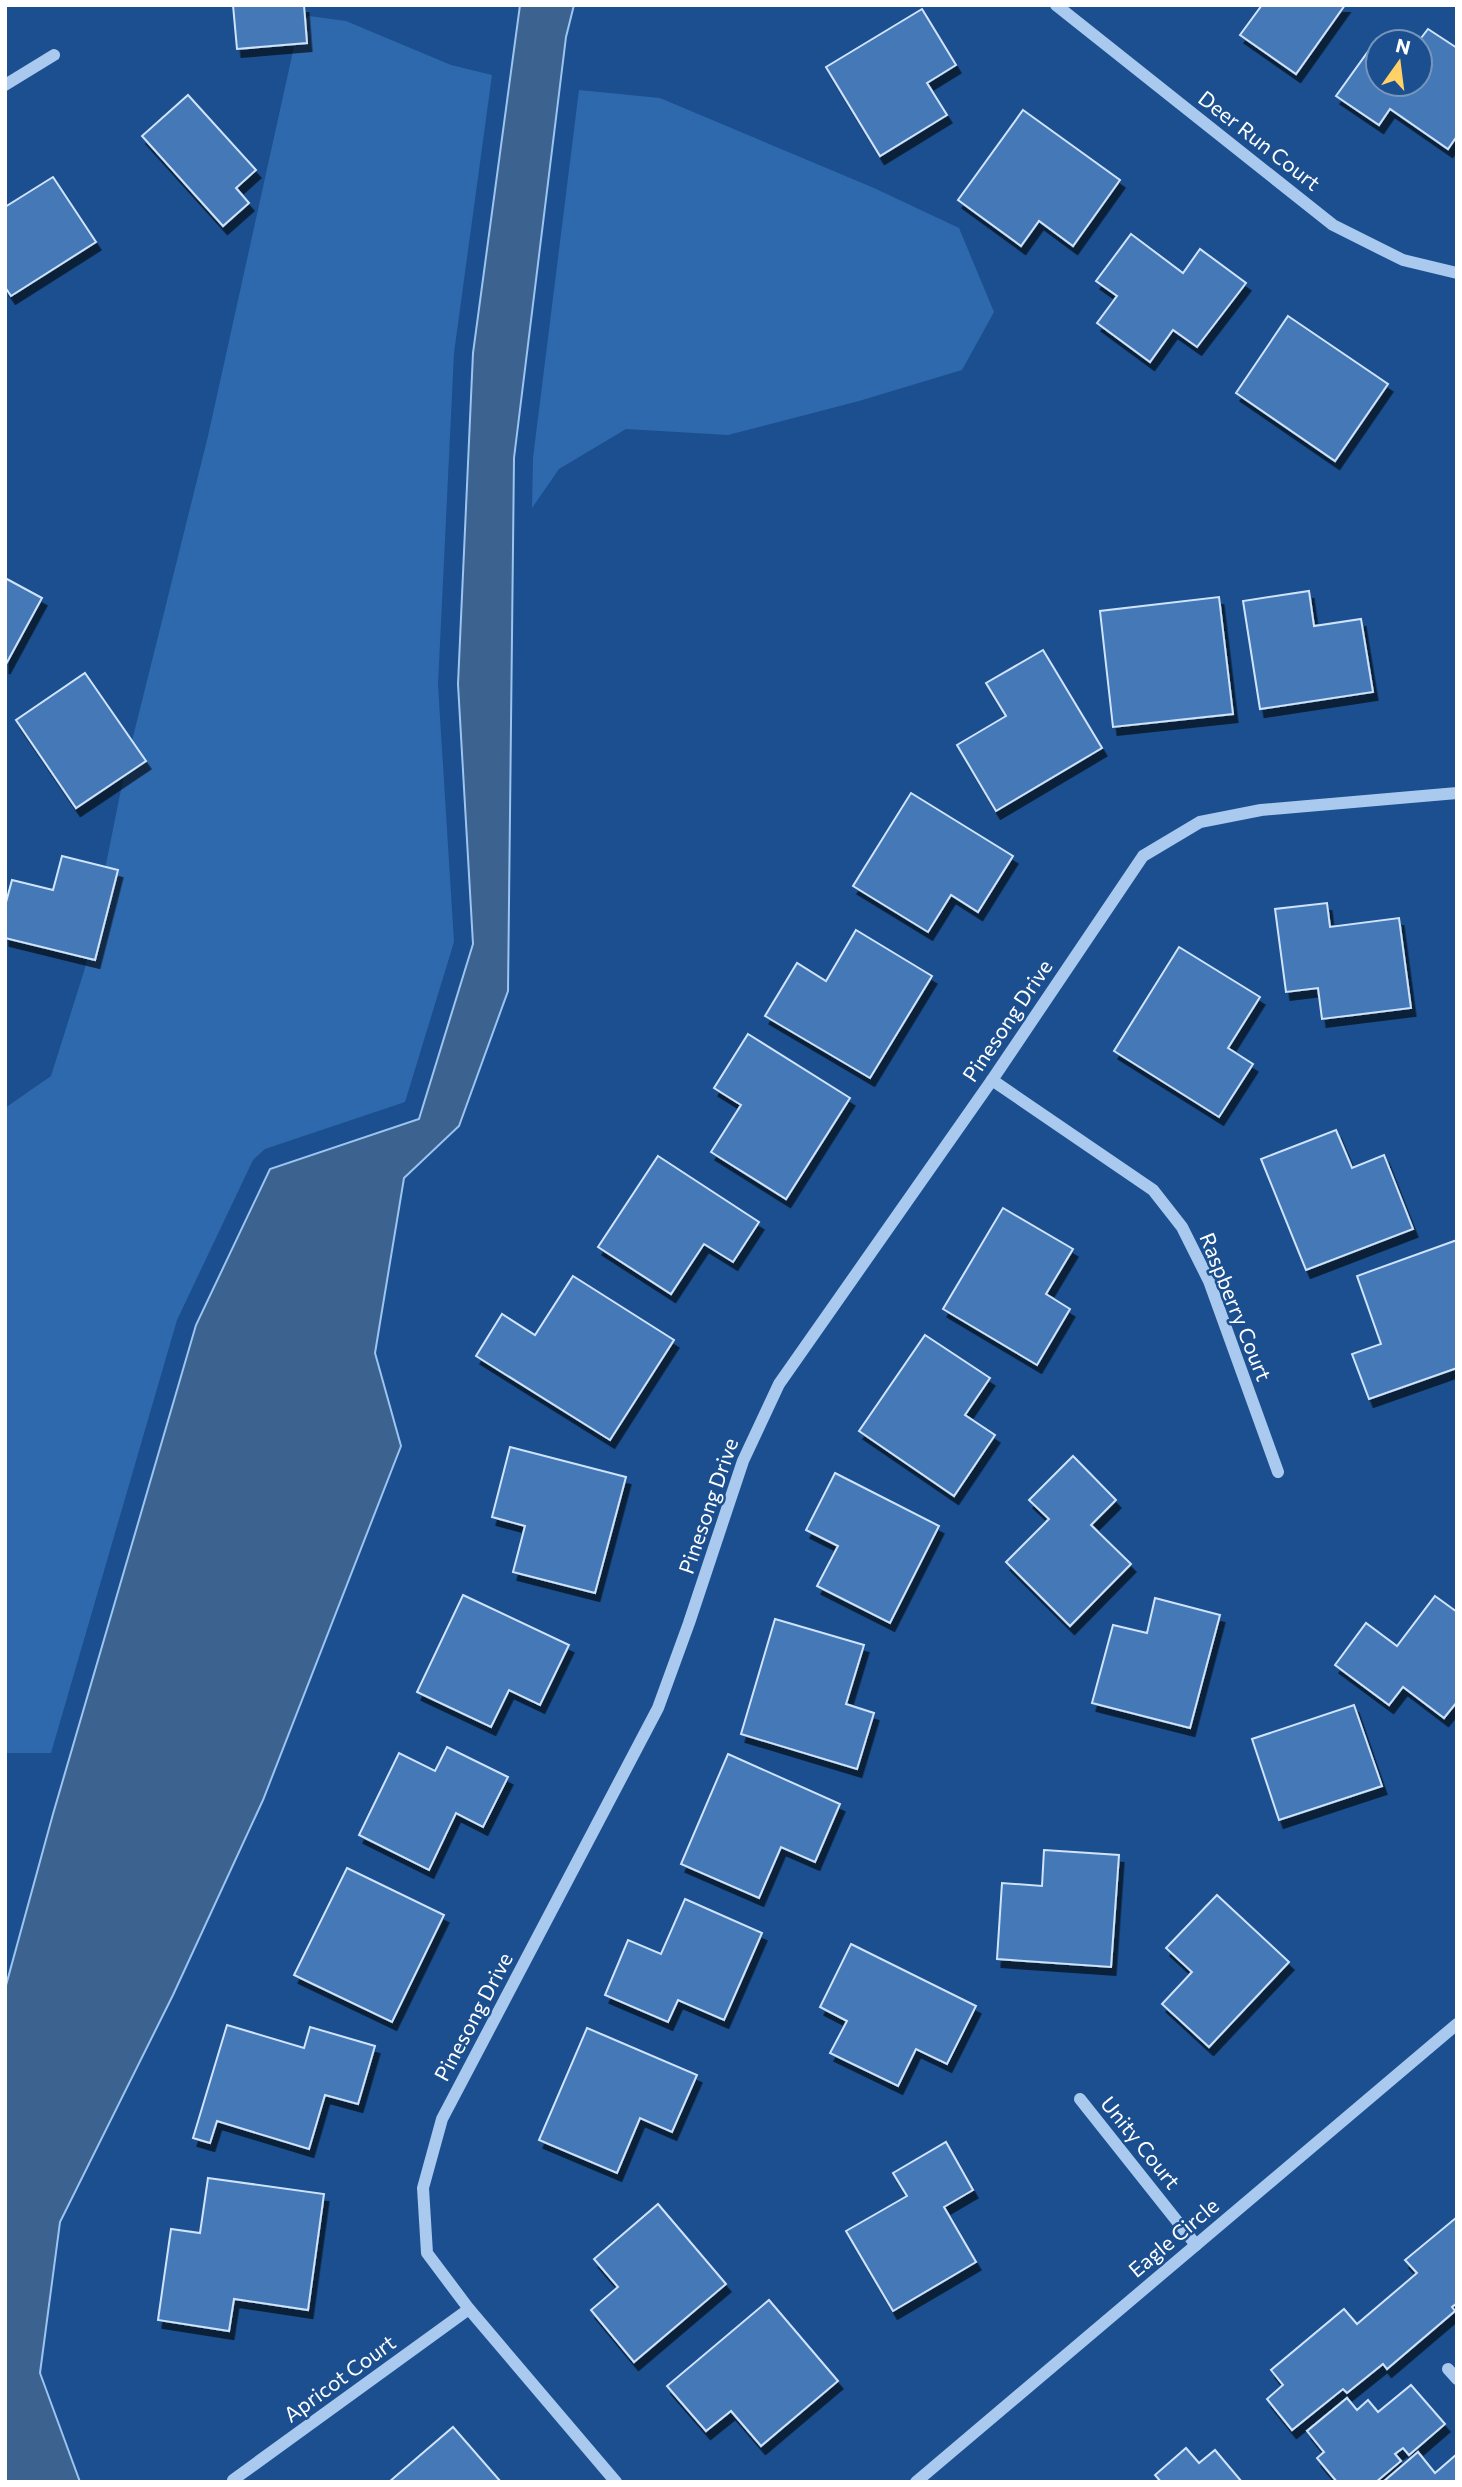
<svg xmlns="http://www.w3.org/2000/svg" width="1462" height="2487" viewBox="0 0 1462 2487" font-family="Commissioner,sans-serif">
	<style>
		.green { fill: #2e69ad }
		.water { fill: #3c6290; stroke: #9cc4f0; stroke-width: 2 }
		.building { fill: #4478b7; stroke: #cfe3fa; stroke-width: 2; filter: url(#shadow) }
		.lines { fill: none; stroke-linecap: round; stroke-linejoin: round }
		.minor { stroke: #a9c9ee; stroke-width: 12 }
		.labels { text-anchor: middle; stroke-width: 5; stroke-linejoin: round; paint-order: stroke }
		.street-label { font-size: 21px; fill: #fff; stroke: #1b4f8f }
	</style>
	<defs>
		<filter id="shadow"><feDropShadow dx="4.5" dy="8" stdDeviation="0" flood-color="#0009"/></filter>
	</defs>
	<rect width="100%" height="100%" fill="#1b4f8f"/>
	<!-- green -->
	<g class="green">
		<polygon points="301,15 346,21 451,65 492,75 454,353 438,685 454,942 405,1102 265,1149 253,1160 177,1320 51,1753 5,1753 5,1108 51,1076 85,968 126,765 208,436"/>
		<polygon points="579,90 660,98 874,188 959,228 994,312 962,370 859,401 728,435 626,429 559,469 532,508 533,458"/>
	</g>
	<!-- water -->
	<polygon class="water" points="520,5 574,5 566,37 514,458 508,991 459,1126 404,1178 375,1353 401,1446 263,1800 173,1995 60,2222 40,2373 80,2482 5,2482 5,1989 53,1814 196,1325 270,1169 419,1119 473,944 458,684 473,353"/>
	<!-- building -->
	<g class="building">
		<polygon points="233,5 304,5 307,43 237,49"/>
		<polygon points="1262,5 1345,5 1296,74 1240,35"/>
		<polygon points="922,9 956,65 927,83 947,115 880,156 826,67"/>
		<polygon points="1428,29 1457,48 1457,136 1448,149 1390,109 1379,125 1336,96 1377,39 1381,42 1378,42 1378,84 1420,84 1418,42"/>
		<polygon points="188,95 256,170 236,188 249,203 223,226 142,136"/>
		<polygon points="1023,110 1120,180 1073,246 1039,221 1021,246 958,200"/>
		<polygon points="53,177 96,242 11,296 5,287 5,207"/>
		<polygon points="1131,234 1183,273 1200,249 1246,283 1197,347 1173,330 1150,362 1097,323 1117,296 1096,281"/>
		<polygon points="1288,316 1388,384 1335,461 1236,393"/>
		<polygon points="5,578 42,598 5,666"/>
		<polygon points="1309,591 1314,626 1361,619 1373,692 1260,709 1243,601"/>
		<polygon points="1219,597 1233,714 1113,727 1100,611"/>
		<polygon points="1043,650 1102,748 996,811 957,745 1006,716 986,683"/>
		<polygon points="85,673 146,761 76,808 16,720"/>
		<polygon points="911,793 1013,856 978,912 951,895 928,932 853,886"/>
		<polygon points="62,856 118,870 95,960 5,938 5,906 12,880 53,890"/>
		<polygon points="1327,903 1330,927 1399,918 1411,1008 1322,1019 1318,988 1286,992 1275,909"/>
		<polygon points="856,930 932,976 870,1078 765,1016 797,963 826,981"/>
		<polygon points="1179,947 1260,997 1228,1048 1253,1064 1219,1117 1114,1051"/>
		<polygon points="748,1034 850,1098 786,1199 711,1152 741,1105 714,1088"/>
		<polygon points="1336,1130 1352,1168 1384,1155 1413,1229 1306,1270 1261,1159"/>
		<polygon points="658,1156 759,1222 733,1262 704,1244 671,1294 598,1247"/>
		<polygon points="1003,1208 1073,1249 1046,1294 1070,1309 1037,1365 943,1309"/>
		<polygon points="1457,1240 1457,1368 1369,1399 1352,1354 1381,1344 1357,1276"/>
		<polygon points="573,1276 674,1340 610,1440 476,1356 502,1314 535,1335"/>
		<polygon points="925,1335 990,1378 965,1415 995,1435 954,1496 859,1431"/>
		<polygon points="510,1447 626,1477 595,1593 513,1572 525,1526 492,1517"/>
		<polygon points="1073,1456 1116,1500 1091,1525 1131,1564 1070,1626 1006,1562 1049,1519 1029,1500"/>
		<polygon points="835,1473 939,1526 890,1623 817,1586 838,1546 806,1530"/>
		<polygon points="463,1595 569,1645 540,1705 509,1690 491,1727 417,1692"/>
		<polygon points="1435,1596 1457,1612 1457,1702 1444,1718 1403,1687 1389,1705 1335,1665 1366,1623 1397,1646"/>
		<polygon points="1155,1598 1220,1615 1190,1728 1092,1703 1113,1625 1147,1633"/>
		<polygon points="775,1619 864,1645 846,1704 874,1713 857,1769 741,1734"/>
		<polygon points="1354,1705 1382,1786 1279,1820 1252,1739"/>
		<polygon points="447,1747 508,1777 483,1827 456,1813 429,1870 359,1835 399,1753 435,1771"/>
		<polygon points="728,1754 840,1804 815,1862 781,1847 759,1898 681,1864"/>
		<polygon points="1044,1850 1119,1855 1111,1967 997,1959 1002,1883 1042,1886"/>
		<polygon points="347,1868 444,1915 392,2022 294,1975"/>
		<polygon points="1217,1895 1289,1962 1209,2047 1162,2004 1192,1972 1166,1948"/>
		<polygon points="685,1899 762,1933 724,2020 678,2000 668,2022 605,1995 628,1940 661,1954"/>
		<polygon points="851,1944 976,2006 947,2064 916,2049 898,2086 830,2053 847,2021 820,2007"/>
		<polygon points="227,2025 304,2048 310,2027 375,2046 358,2104 325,2095 309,2149 217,2121 210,2143 193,2138"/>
		<polygon points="587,2028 697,2075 672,2132 640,2118 617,2173 539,2140"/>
		<polygon points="946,2142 973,2190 944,2207 976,2262 893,2311 846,2231 907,2196 893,2173"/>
		<polygon points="208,2178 324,2194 308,2310 234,2299 229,2331 158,2320 171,2229 200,2233"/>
		<polygon points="658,2204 726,2284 634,2362 591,2310 618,2287 594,2259"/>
		<polygon points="1457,2217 1457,2303 1452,2307 1455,2311 1387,2369 1383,2364 1347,2393 1343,2389 1292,2430 1267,2399 1283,2385 1271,2370 1344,2309 1357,2324 1417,2273 1405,2260"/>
		<polygon points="769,2300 838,2381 761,2446 731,2411 706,2431 667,2386"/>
		<polygon points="1411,2385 1445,2424 1409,2455 1403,2448 1395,2454 1401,2461 1376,2482 1337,2482 1317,2458 1324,2452 1307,2431 1347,2398 1357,2410 1368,2400 1378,2412"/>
		<polygon points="453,2427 501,2482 389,2482"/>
		<polygon points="1186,2448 1199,2463 1215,2450 1242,2482 1161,2482 1155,2475"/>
		<polygon points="1418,2452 1435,2473 1457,2454 1457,2482 1383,2482"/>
	</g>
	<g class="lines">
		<!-- minor -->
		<g class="minor">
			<polyline points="1056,5 1333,225 1403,260 1457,273"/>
			<polyline points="5,85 54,55"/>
			<polyline points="992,1080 1153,1190 1182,1227 1209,1281 1278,1472"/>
			<polyline points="1080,2099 1196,2245"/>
			<polyline points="1448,2369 1457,2379"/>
			<polyline points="233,2480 469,2309"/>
			<polyline points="616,2482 469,2309 427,2253 423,2188 442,2119 658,1708 689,1623 743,1461 779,1384 992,1080 1143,856 1200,822 1261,810 1457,793"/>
			<polyline points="916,2482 1457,2024"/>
		</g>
	</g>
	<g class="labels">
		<!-- street labels -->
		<g class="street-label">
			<text transform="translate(1259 141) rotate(38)" y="7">Deer Run Court</text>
			<text transform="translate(1008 1021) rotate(-56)" y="7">Pinesong Drive</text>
			<text transform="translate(1235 1307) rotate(68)" y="7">Raspberry Court</text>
			<text transform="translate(709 1506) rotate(-71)" y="7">Pinesong Drive</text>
			<text transform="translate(474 2017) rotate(-62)" y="7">Pinesong Drive</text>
			<text transform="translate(1140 2143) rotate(51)" y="7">Unity Court</text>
			<text transform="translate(1174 2238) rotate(-40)" y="7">Eagle Circle</text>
			<text transform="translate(340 2379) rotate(-36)" y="7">Apricot Court</text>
		</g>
	</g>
	<!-- border -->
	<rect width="1462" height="2487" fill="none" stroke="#ffffff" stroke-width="14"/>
	<!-- north arrow -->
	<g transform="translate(1399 63) rotate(14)"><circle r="33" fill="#1b4f8f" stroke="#7695bc" stroke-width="2"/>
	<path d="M0-5L12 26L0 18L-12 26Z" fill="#ffd166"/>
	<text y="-10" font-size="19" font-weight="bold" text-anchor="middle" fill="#ffffff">N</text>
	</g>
</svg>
